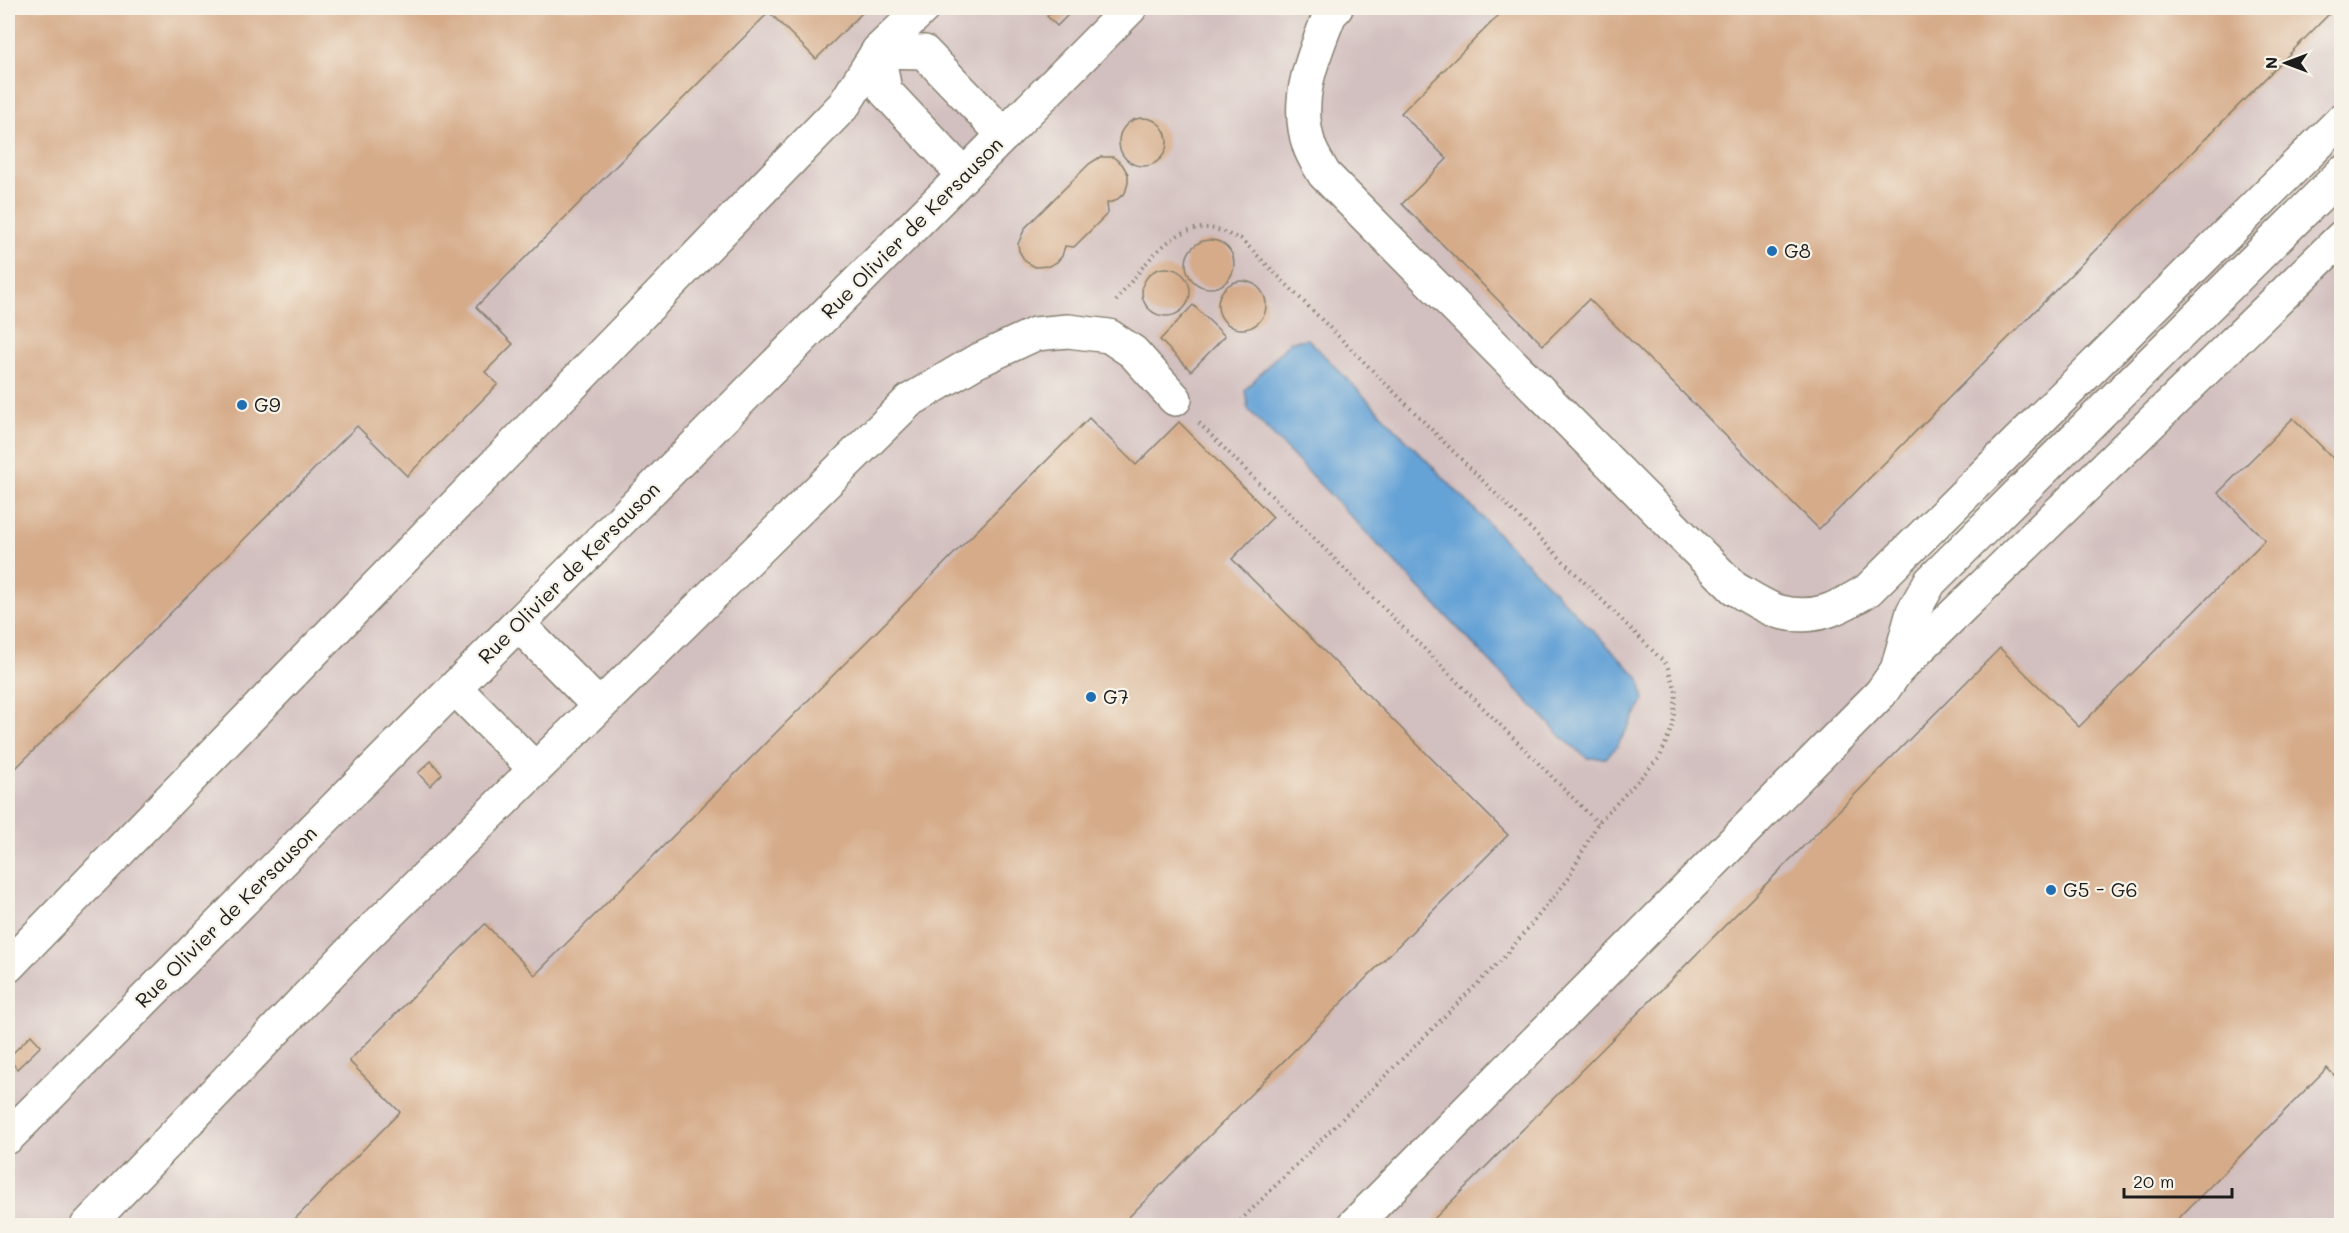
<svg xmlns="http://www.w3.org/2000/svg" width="2349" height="1233" viewBox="0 0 2349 1233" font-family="Mali,sans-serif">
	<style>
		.industrial { fill: #d2bfbf }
		.water { fill: #65a2d6; stroke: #405f79; stroke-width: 1.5 }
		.building { fill: #d5ab89 }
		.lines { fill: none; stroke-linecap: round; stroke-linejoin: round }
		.minor-casing { stroke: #868071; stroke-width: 36 }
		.path { stroke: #868071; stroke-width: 4; stroke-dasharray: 1.5 4.5; stroke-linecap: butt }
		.minor { stroke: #fff; stroke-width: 33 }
		.poi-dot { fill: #1f6fb2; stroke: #f7f3e8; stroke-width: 2 }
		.labels { text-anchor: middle; stroke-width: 4.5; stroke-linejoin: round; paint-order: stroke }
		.street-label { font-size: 20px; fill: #1c1c1c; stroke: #f7f3e8 }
		.poi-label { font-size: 20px; fill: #1c1c1c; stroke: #f7f3e8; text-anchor: start }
	</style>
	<rect width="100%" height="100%" fill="#f7f3e8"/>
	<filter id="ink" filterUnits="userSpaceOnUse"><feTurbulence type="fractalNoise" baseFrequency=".0167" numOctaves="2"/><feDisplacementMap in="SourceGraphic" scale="12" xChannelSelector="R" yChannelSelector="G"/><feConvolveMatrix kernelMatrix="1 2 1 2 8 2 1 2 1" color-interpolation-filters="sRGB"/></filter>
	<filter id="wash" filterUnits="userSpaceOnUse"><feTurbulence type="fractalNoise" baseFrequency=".008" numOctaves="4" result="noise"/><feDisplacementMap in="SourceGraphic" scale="24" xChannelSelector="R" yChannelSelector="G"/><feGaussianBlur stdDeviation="1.35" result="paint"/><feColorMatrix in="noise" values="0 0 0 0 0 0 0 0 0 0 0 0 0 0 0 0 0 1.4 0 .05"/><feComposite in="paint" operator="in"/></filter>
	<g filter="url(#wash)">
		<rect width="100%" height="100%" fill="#efe3c6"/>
		<!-- industrial -->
		<rect class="industrial" x="8" y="8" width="2333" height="1217"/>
		<!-- water -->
		<polygon class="water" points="1308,339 1640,679 1644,700 1617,746 1606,758 1587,758 1564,739 1248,409 1245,390 1291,341"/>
		<g id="blocks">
			<!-- building -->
			<g class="building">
				<polygon points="8,8 867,8 816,59 769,12 476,307 513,344 485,372 498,384 407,476 357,426 8,776"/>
				<polygon points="1055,8 1065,8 1070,13 1057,26 1047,16"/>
				<polygon points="1506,8 2335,8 1819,529 1589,299 1543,345 1402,204 1447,159 1401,113"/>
				<circle cx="1143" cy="142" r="24"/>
				<polygon points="1100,157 1113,157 1122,164 1128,174 1128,183 1125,193 1115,201 1107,203 1108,213 1074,247 1065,246 1062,256 1057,262 1049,266 1035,267 1025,261 1019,251 1018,244 1025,228 1089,164"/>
				<circle cx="1210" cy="264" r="24"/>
				<circle cx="1166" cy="292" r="24"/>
				<circle cx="1242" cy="305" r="24"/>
				<polygon points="1193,305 1225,336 1191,371 1160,340"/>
				<polygon points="1089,418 1136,465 1179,422 1273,517 1232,559 1508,835 1120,1226 288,1226 400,1112 349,1061 485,924 535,975"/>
				<polygon points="2293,418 2340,465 2342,464 2342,1083 2327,1068 2171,1226 1427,1226 2000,648 2079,727 2265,540 2218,493"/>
				<polygon points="431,761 442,774 430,786 418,773"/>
				<polygon points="31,1035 41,1046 17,1069 8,1058"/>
			</g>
		</g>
	</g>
	<g filter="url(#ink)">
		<use href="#blocks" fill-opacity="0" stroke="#868071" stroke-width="1.5"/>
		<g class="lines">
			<defs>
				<g id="minor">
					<path d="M1336 8 1330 14C1313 57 1294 99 1309 145 1312 155 1319 165 1324 174L1734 588C1748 596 1765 608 1780 612 1815 621 1839 608 1868 590L2342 120"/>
					<polyline points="964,175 885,91 878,51 924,52 1004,135"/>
					<polyline points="518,624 599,706"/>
					<polyline points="1900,667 2342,237"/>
					<polyline points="455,688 535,769"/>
					<polyline points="8,966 844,105 878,51 923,8"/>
					<polyline points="8,1137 1130,8"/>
					<polyline points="87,1226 360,942 909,401 975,362 1035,334 1068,331 1109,336 1133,352 1175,399"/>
					<polyline points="1353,1226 1881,693 1897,670 1913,612 1930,582 2342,173"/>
				</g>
			</defs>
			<!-- minor casing -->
			<use href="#minor" class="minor-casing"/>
			<!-- path -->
			<g class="path">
				<path d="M1116 301C1139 273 1171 220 1214 229 1223 231 1232 236 1241 239L1667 665 1676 692 1673 725 1660 757 1598 823 1566 882 1505 956 1235 1226"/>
				<polyline points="1199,423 1598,823"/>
			</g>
			<!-- minor -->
			<use href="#minor" class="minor"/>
		</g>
	</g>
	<!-- markers -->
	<g class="poi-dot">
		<circle cx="1772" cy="251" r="6"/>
		<circle cx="242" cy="405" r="6"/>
		<circle cx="1091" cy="697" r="6"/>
		<circle cx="2051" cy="890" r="6"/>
	</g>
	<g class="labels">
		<!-- street labels -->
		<g class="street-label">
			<text transform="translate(912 228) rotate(-45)" y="7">Rue Olivier de Kersauson</text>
			<text transform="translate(569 573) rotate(-45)" y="7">Rue Olivier de Kersauson</text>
			<text transform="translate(226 917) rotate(-45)" y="7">Rue Olivier de Kersauson</text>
		</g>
		<!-- poi labels -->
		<g class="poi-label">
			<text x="1784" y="258">G8</text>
			<text x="254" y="412">G9</text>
			<text x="1103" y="704">G7</text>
			<text x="2063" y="897">G5 - G6</text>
		</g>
	</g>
	<!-- margin -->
	<rect width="2349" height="1233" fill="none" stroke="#f7f3e8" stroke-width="30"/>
	<!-- north arrow -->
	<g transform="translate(2286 63) rotate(270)" stroke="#f7f3e8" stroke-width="4.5" paint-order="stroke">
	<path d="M0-4.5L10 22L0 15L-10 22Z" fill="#1c1c1c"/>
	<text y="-9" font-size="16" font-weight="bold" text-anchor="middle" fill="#1c1c1c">N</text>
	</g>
	<!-- scale -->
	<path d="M2124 1188v9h108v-9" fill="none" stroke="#1c1c1c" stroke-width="3"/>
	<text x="2133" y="1188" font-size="18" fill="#1c1c1c" stroke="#f7f3e8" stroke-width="4.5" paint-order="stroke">20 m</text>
</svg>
